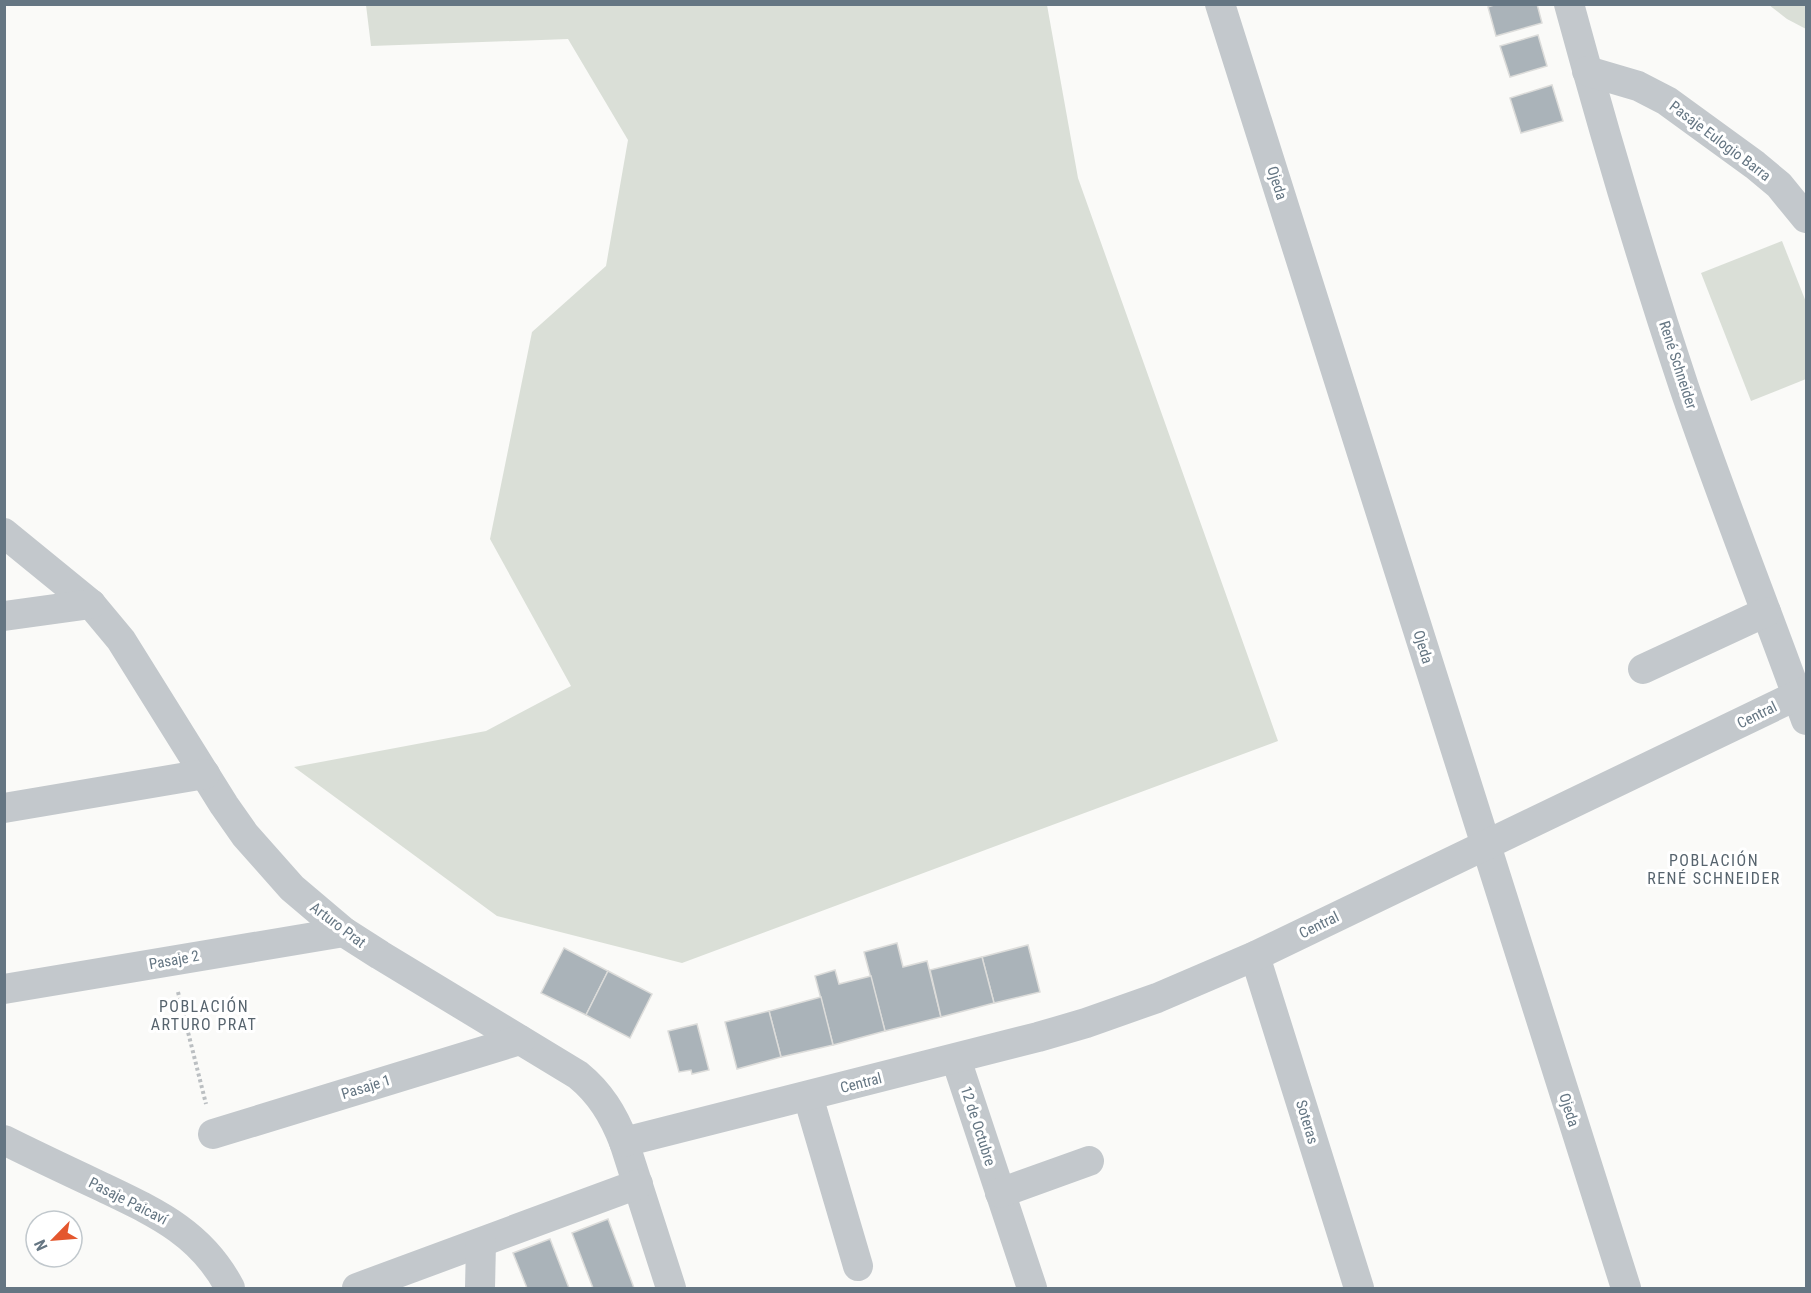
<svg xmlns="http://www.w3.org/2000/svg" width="1811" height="1293" viewBox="0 0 1811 1293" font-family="'Roboto Condensed',sans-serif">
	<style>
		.green { fill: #dadfd7 }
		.building { fill: #aab3b9; stroke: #dcdcda; stroke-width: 1.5 }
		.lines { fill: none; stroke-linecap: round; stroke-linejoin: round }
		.path { stroke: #bbbfc2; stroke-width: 4; stroke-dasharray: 3 3; stroke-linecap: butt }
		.minor { stroke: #c3c8cc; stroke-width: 30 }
		.labels { text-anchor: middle; stroke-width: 6; stroke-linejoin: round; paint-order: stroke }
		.street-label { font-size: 15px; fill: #657683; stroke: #fff }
		.neighbourhood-label { font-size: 16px; letter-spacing: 1.5px; fill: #57646e; stroke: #fff }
	</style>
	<rect width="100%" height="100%" fill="#fafaf8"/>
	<!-- green -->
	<g class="green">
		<polygon points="366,5 1047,5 1078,178 1278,741 682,963 497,916 294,767 486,731 571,686 490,539 532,332 606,266 628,140 568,39 371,46"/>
		<polygon points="1769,5 1806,5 1806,29 1787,19"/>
		<polygon points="1782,241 1806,302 1806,379 1751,401 1701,273"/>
	</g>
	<!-- building -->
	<g class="building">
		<polygon points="1497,4 1537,4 1542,23 1496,36 1488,7"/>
		<polygon points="1538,35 1547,66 1510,77 1500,46"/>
		<polygon points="1552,85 1563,121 1521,133 1510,98"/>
		<polygon points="897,943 903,967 927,961 941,1017 885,1031 864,952"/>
		<polygon points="1028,945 1040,992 994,1003 982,957"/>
		<polygon points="564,948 608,971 586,1015 541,993"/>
		<polygon points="982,957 994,1003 941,1017 930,970"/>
		<polygon points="835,970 839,984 871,976 885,1031 833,1045 815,976"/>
		<polygon points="608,971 652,994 630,1038 586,1015"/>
		<polygon points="821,997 833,1045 781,1057 769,1011"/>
		<polygon points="769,1011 781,1057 737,1069 725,1022"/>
		<polygon points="697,1024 709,1070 692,1074 691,1070 679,1072 668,1031"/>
		<polygon points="608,1219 634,1288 593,1288 572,1233"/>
		<polygon points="550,1239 569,1288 527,1288 513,1253"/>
	</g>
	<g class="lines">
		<!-- path -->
		<polyline class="path" points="178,992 206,1104"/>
		<!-- minor -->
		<g class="minor">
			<polyline points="1220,4 1626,1288"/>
			<path d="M1569 4C1604 133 1642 261 1684 387 1722 499 1766 609 1806 720"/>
			<polyline points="1587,71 1638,86 1667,101 1755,165 1779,185 1806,218"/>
			<path d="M4 533 91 604 121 640 224 805 245 835 292 888 344 932 380 955 578 1075C600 1093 613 1114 624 1142L671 1288"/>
			<polyline points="4,616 91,604"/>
			<polyline points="1643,669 1766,612"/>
			<polyline points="4,808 205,774"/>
			<polyline points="1255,956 1359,1288"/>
			<polyline points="4,989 344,932"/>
			<polyline points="956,1059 1032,1288"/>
			<polyline points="808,1096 858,1266"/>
			<polyline points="213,1134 520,1040"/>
			<path d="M4 1140C36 1156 68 1171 100 1186 154 1212 201 1232 230 1288"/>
			<polyline points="624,1142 1038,1037 1086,1023 1157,998 1255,956 1806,691"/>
			<polyline points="1000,1193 1089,1161"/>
			<polyline points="357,1288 638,1184"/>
			<polyline points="480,1288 481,1243"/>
		</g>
	</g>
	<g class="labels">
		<!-- street labels -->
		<g class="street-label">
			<text transform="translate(1720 141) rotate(37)" y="5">Pasaje Eulogio Barra</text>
			<text transform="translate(1277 183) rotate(72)" y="5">Ojeda</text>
			<text transform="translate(1678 365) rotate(72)" y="5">René Schneider</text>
			<text transform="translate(1423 647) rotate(73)" y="5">Ojeda</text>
			<text transform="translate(1757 715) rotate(-26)" y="5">Central</text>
			<text transform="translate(338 925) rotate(37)" y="5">Arturo Prat</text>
			<text transform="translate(1319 925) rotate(-26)" y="5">Central</text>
			<text transform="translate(174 960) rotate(-10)" y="5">Pasaje 2</text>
			<text transform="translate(861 1083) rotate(-14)" y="5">Central</text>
			<text transform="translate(366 1087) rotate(-17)" y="5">Pasaje 1</text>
			<text transform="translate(1569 1110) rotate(72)" y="5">Ojeda</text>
			<text transform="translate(1307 1122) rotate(73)" y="5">Soteras</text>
			<text transform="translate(978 1126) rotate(72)" y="5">12 de Octubre</text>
			<text transform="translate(128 1201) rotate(27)" y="5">Pasaje Paicaví</text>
		</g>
		<!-- neighbourhood labels -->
		<g class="neighbourhood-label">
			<text x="1714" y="866">POBLACIÓN<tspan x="1714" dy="18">RENÉ SCHNEIDER</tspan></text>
			<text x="204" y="1012">POBLACIÓN<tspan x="204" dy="18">ARTURO PRAT</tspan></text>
		</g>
	</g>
	<!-- border -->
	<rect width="1811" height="1293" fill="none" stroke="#657683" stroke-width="12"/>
	<!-- north arrow -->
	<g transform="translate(54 1239) rotate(245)"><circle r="28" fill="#ffffff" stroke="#c1c8cd" stroke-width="1.5"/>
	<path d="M0-4.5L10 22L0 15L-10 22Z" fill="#e4572e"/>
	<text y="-9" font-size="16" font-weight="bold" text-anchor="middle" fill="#657683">N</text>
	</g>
</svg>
